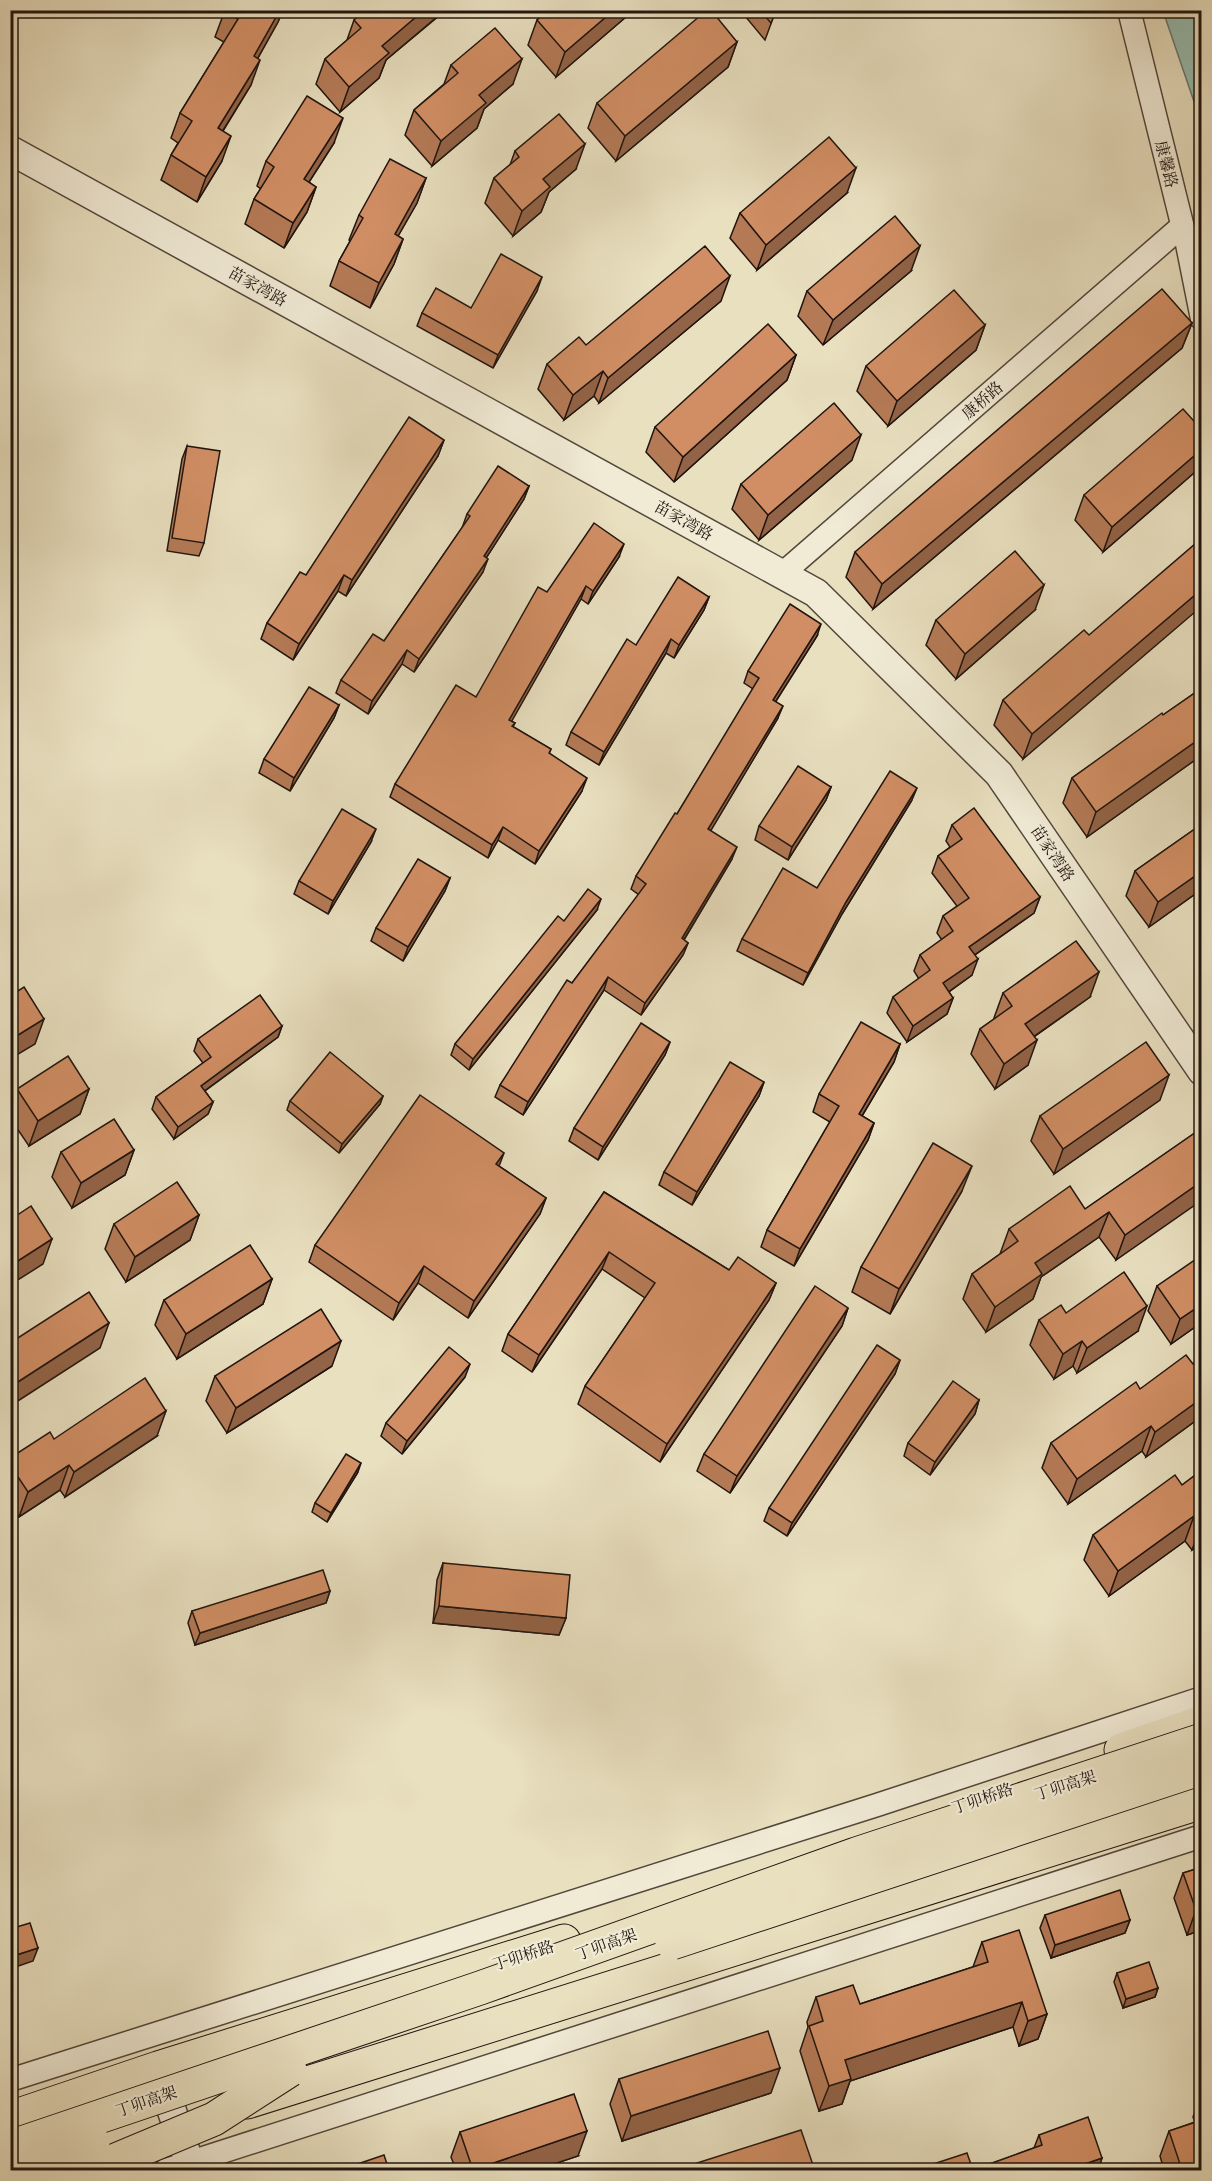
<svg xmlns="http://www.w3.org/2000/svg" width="1212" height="2181" viewBox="0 0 1212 2181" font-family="'IM FELL French Canon','Noto Serif SC',serif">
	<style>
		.water { fill: #97bdb0; stroke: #677970; stroke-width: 1.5 }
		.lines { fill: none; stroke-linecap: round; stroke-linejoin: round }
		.minor-casing { stroke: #52473b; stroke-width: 25 }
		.tertiary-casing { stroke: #52473b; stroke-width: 31 }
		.primary-casing { stroke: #20140f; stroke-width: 35 }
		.minor { stroke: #f1ebd6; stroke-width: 22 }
		.tertiary { stroke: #f1ebd6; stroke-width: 28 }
		.primary { stroke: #e9e0c0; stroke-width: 33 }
		.trunk-bridge-casing { stroke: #20140f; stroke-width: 35; stroke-linecap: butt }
		.trunk-bridge { stroke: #e9e0c0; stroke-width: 33 }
		.wall { fill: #b47a56; stroke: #20140f; stroke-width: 1.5 }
		.shaded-wall { fill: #926346; stroke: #20140f; stroke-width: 1.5 }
		.building { fill: #d18e64; stroke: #20140f; stroke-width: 1.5 }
		.labels { text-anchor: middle; stroke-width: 4.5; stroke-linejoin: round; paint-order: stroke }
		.street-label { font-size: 16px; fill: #20140f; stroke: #f1ebd6 }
	</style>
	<rect width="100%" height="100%" fill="#e9e0c0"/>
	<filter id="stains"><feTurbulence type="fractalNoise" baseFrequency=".00333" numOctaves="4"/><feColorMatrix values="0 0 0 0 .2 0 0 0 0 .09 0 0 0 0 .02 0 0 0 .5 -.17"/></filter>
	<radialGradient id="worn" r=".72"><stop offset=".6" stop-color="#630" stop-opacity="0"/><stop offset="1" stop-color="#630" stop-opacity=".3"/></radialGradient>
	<!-- water -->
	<polygon class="water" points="1163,11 1201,11 1201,122"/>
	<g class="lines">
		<defs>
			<g id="minor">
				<polyline points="1129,10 1187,244 1202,319"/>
				<polyline points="782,574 1182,226"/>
				<polyline points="10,2080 877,1805 1202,1698"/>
				<polyline points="166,2170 1202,1836"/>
			</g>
			<g id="tertiary">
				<polyline points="10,150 816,593 999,774 1202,1071"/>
				<polyline points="159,2073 192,2170"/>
			</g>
			<g id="primary">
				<polyline points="1121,1750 1202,1722"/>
				<polyline points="247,2102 1202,1802"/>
				<polyline points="10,2118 158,2068 564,1941"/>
			</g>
		</defs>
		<!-- minor casing -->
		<use href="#minor" class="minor-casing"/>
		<!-- tertiary casing -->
		<use href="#tertiary" class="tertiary-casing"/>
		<!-- primary casing -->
		<use href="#primary" class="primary-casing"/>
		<!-- minor -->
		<use href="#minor" class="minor"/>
		<!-- tertiary -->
		<use href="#tertiary" class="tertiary"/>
		<!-- primary -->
		<use href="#primary" class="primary"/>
		<defs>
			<g id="trunk-bridge">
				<polyline points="672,1943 1202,1768"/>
				<polyline points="10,2147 480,1988 856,1854 1202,1740"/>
				<polyline points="16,2170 93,2142"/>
				<polyline points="92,2170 214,2119 290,2070"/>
			</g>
		</defs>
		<!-- trunk-bridge casing -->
		<use href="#trunk-bridge" class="trunk-bridge-casing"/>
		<!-- trunk-bridge -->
		<use href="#trunk-bridge" class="trunk-bridge"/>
	</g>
	<!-- wall -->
	<g class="wall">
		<polygon points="225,10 283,10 278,22 258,58 251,85 223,131 222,161 197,202 161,180 171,155 178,143 171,138 180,113 224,42 215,37"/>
		<polygon points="548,10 634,10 556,77 528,45 537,20"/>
		<polygon points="740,10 776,10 765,40"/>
		<polygon points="445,11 386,60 379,78 340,112 316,84 325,59 347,40 354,20"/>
		<polygon points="737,42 728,67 616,161 588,128 597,103"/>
		<polygon points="451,65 513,84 484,109 477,128 432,166 405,135 414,110 444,84"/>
		<polygon points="334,143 309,182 316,187 307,212 284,248 245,224 254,199 261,189 257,186 266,161"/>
		<polygon points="515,151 576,169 549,192 541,212 513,236 485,203 494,178 510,165"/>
		<polygon points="426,178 417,203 398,236 403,239 394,264 370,308 330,286 339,261 350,241 349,240 359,215"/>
		<polygon points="847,193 757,270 730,238 740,213"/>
		<polygon points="911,271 823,345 798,316 807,291"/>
		<polygon points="537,291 493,368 417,326 422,313 471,308"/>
		<polygon points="721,301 599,403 594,396 564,420 538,389 547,364 586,345"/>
		<polygon points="1192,323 1182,348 873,609 846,577 855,552"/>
		<polygon points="985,325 976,350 888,426 857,391 866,366"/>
		<polygon points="796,355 787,380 674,482 646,452 655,427"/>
		<polygon points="1202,430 1202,466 1103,552 1075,520 1084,495"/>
		<polygon points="444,440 438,456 346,596 338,591 293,660 261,639 267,623 306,575"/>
		<polygon points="187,446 204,543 199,556 167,551 182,459"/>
		<polygon points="852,460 759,540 732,509 741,484"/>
		<polygon points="529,486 524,499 486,558 483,572 414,672 402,664 368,714 336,693 341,680 384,641 462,528 467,514"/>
		<polygon points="619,557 588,604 581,599 511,721 515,723 513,727 551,749 549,754 582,791 535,864 498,840 488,858 390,797 395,784 476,697 547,592"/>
		<polygon points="709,597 704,610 674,658 666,653 599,765 566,745 571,732 636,645"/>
		<polygon points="1035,610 956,679 926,645 936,620"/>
		<polygon points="1089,635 1023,759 994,725 1003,700"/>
		<polygon points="817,636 776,701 778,718 710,831 732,859 684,940 688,943 683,955 641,1015 604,990 523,1115 495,1097 500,1085 572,983 639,895 631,889 636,876 677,814 753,689 744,683 748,671"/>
		<polygon points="1202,688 1202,755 1087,837 1063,803 1072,778"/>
		<polygon points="339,705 334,718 290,791 259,773 264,759"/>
		<polygon points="831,787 826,800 788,860 755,840 759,826"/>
		<polygon points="912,800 842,914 803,985 737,951 742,939 817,888"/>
		<polygon points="1202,824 1202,889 1149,927 1126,896 1135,871"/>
		<polygon points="952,825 1040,897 1034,913 975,955 972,975 949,992 953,998 947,1014 907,1042 887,1013 893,997 919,979 914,971 920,955 942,940 937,933 943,916 957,906 932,873 938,856 950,847 946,841"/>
		<polygon points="371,842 328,914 294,894 299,881"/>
		<polygon points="450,878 445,891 403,961 371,941 376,928"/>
		<polygon points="597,910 469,1070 451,1055 455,1044 564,921"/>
		<polygon points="1003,993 1090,997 1034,1037 1028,1065 995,1089 971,1054 980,1029 994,1019 994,1018"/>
		<polygon points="282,1026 278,1037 205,1091 213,1102 208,1114 174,1139 152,1109 156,1097 203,1063 194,1051 198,1039"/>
		<polygon points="670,1042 665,1055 598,1160 569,1141 574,1128"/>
		<polygon points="900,1044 894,1062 862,1116 874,1123 868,1140 794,1266 761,1247 767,1230 830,1122 813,1112 819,1094"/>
		<polygon points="764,1082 759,1096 692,1205 659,1185 664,1172"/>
		<polygon points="17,1089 89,1089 80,1114 29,1146 10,1118 10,1108"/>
		<polygon points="383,1096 380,1104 339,1153 287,1110 290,1101"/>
		<polygon points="1160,1100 1054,1174 1031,1141 1040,1116"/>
		<polygon points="1202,1128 1116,1260 1099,1237 1041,1277 1033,1299 986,1332 963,1299 972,1274 1000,1254 1009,1229 1085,1209"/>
		<polygon points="134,1150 125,1175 72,1208 52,1177 61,1152"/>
		<polygon points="499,1166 546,1198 540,1214 468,1318 418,1283 393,1320 309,1262 315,1245"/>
		<polygon points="962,1191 890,1314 852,1292 861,1267"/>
		<polygon points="604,1192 729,1270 776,1283 769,1300 660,1462 578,1404 585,1386 645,1298 602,1269 532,1372 502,1351 508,1334"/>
		<polygon points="199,1215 190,1240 126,1282 105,1249 114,1224"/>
		<polygon points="272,1279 263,1304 177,1359 155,1325 164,1300"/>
		<polygon points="1157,1286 1202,1322 1171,1344 1148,1311"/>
		<polygon points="848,1308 842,1326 730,1493 697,1471 704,1454"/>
		<polygon points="1066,1313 1138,1331 1077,1373 1073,1366 1054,1379 1030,1345 1039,1320"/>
		<polygon points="1202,1358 1202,1416 1146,1457 1142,1451 1068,1504 1042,1468 1051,1443 1140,1389 1193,1364"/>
		<polygon points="900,1360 895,1374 787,1536 764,1521 769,1508"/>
		<polygon points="332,1366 227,1433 206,1401 215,1376"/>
		<polygon points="465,1377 402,1454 381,1436 386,1423"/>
		<polygon points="979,1400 975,1414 930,1475 904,1456 908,1443"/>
		<polygon points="157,1436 65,1497 60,1490 19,1517 10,1504 10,1458 54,1439"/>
		<polygon points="1202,1470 1202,1543 1192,1550 1185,1541 1109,1596 1084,1560 1093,1535 1182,1485"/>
		<polygon points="358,1472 327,1522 312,1512 315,1503"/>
		<polygon points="443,1563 566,1618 559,1635 433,1623 437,1580"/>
		<polygon points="330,1591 326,1603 195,1645 188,1623 192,1611"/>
		<polygon points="1202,1867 1202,1930 1187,1935 1174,1898 1183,1873"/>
		<polygon points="1045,1915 1130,1920 1125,1933 1051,1958 1040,1928"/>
		<polygon points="982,1942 1047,2014 1038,2039 1019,2046 1013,2027 850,2081 842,2104 819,2111 800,2051 808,2027 807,2022 816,1997 860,2004 973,1967"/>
		<polygon points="1117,1973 1158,1988 1155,1997 1123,2008 1114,1982"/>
		<polygon points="619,2079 771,2093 622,2141 610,2104"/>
		<polygon points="1202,2093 1202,2170 1162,2170 1164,2170 1160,2156 1169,2131 1195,2122 1193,2117"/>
		<polygon points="460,2132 578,2156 536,2170 456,2170 451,2157"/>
		<polygon points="1039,2135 1102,2158 1098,2170 973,2170 1034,2148"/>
	</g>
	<!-- shaded-wall -->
	<g class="shaded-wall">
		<polygon points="280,10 283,10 278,22 245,81 254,56"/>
		<polygon points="424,10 445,10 386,60 379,78 340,112 349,87 382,46"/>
		<polygon points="614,10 634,10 556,77 565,52"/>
		<polygon points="737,42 728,67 616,161 625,136"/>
		<polygon points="522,59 513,84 484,109 477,128 432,166 441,141 479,95"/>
		<polygon points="260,60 251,85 209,153 218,128"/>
		<polygon points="343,118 334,143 295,204 304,179"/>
		<polygon points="231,136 222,161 197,202 206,177"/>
		<polygon points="585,144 576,169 549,192 541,212 513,236 522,211 543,179"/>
		<polygon points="856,168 847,193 757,270 766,245"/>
		<polygon points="426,178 417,203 385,259 395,234"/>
		<polygon points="316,187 307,212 284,248 293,223"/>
		<polygon points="403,239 394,264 370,308 379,283"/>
		<polygon points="920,246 911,271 823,345 833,320"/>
		<polygon points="730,276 721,301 599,403 608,378"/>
		<polygon points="542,277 537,291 493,368 498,355"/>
		<polygon points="1192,323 1182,348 873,609 882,584"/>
		<polygon points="985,325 976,350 888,426 897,401"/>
		<polygon points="796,355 787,380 674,482 683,457"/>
		<polygon points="603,371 594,396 564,420 573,395"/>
		<polygon points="861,435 852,460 759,540 768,515"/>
		<polygon points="444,440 438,456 346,596 352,580"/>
		<polygon points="1202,449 1202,466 1103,552 1112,527"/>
		<polygon points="529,486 524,499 479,569 484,556"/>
		<polygon points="624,544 619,557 588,604 593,591"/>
		<polygon points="488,559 483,572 414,672 419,659"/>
		<polygon points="344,575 338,591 293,660 299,644"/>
		<polygon points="1044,585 1035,610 956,679 965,654"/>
		<polygon points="586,586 581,599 505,733 509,720"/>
		<polygon points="1202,589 1202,606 1023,759 1032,734"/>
		<polygon points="709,597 704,610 674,658 679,645"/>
		<polygon points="821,624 817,636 769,712 773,700"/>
		<polygon points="671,639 666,653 599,765 604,752"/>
		<polygon points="407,650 402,664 368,714 372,701"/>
		<polygon points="339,705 334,718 290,791 294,778"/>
		<polygon points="783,706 778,718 704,842 708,829"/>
		<polygon points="1202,737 1202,755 1087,837 1096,812"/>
		<polygon points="587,778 582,791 535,864 539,851"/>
		<polygon points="831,787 826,800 788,860 792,847"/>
		<polygon points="917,788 912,800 842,914 803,985 808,973 846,902"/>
		<polygon points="503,827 498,840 488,858 492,845"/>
		<polygon points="376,829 371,842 328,914 333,901"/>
		<polygon points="737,847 732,859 677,951 682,938"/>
		<polygon points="1202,871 1202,889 1149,927 1158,902"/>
		<polygon points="450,878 445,891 403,961 408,947"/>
		<polygon points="1040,897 1034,913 963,963 969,947"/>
		<polygon points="601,899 597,910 469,1070 473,1059"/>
		<polygon points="688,943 683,955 641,1015 645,1003"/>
		<polygon points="978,959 972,975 937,1000 943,983"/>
		<polygon points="1099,972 1090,997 1016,1049 1025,1024"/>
		<polygon points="608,977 604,990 523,1115 528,1102"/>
		<polygon points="953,998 947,1014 907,1042 913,1026"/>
		<polygon points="44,1019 35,1044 10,1059 10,1040"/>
		<polygon points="282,1026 278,1037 196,1097 201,1086"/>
		<polygon points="1037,1040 1028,1065 995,1089 1004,1064"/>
		<polygon points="670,1042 665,1055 598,1160 603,1147"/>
		<polygon points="900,1044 894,1062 853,1131 859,1114"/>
		<polygon points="1169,1075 1160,1100 1054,1174 1063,1149"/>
		<polygon points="764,1082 759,1096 692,1205 697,1192"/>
		<polygon points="89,1089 80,1114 29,1146 38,1121"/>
		<polygon points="383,1096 380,1104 339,1153 342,1144"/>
		<polygon points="213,1102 208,1114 174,1139 178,1127"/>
		<polygon points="874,1123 868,1140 794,1266 800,1249"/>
		<polygon points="134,1150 125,1175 72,1208 81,1183"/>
		<polygon points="504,1153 498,1169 496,1164"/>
		<polygon points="972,1166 962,1191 890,1314 899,1289"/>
		<polygon points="1202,1181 1202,1200 1116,1260 1125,1235"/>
		<polygon points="546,1198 540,1214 468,1318 474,1301"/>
		<polygon points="1109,1212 1099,1237 1041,1277 1033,1299 986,1332 995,1307 1035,1263"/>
		<polygon points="199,1215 190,1240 126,1282 135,1257"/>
		<polygon points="52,1239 43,1264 10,1285 10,1266"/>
		<polygon points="609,1252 602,1269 532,1372 539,1355"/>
		<polygon points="424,1266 418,1283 393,1320 399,1303"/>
		<polygon points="272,1279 263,1304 177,1359 186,1334"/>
		<polygon points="776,1283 769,1300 660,1462 667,1444"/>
		<polygon points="1202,1304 1202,1322 1171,1344 1180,1319"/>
		<polygon points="1147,1306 1138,1331 1077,1373 1087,1348"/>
		<polygon points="848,1308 842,1326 730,1493 737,1476"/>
		<polygon points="109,1323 100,1348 10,1406 10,1387"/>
		<polygon points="341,1341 332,1366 227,1433 236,1408"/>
		<polygon points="1082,1341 1073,1366 1054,1379 1063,1354"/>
		<polygon points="900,1360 895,1374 787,1536 792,1523"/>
		<polygon points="470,1364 465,1377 402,1454 407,1441"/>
		<polygon points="1202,1398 1202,1416 1146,1457 1155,1432"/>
		<polygon points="979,1400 975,1414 930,1475 935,1462"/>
		<polygon points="166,1411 157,1436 65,1497 74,1472"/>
		<polygon points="1151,1426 1142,1451 1068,1504 1077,1479"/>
		<polygon points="361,1463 358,1472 327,1522 331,1513"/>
		<polygon points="69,1465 60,1490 19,1517 28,1492"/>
		<polygon points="1194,1516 1185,1541 1109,1596 1118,1571"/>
		<polygon points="1201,1525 1202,1543 1192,1550"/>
		<polygon points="330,1591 326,1603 195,1645 200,1633"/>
		<polygon points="439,1606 566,1618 559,1635 433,1623"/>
		<polygon points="1202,1908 1202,1930 1187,1935 1196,1910"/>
		<polygon points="1130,1920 1125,1933 1051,1958 1055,1945"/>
		<polygon points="38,1948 33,1961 10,1969 10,1957"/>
		<polygon points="1158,1988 1155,1997 1123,2008 1126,1999"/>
		<polygon points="1022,2002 1013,2027 850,2081 842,2104 819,2111 829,2086 845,2060"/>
		<polygon points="1047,2014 1038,2039 1019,2046 1028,2021"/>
		<polygon points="780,2068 771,2093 622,2141 631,2116"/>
		<polygon points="587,2131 578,2156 536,2170 473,2170"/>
		<polygon points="1102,2158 1098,2170 1068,2170"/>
		<polygon points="1202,2166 1202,2170 1188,2170"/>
	</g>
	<!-- building -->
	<g class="building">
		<polygon points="225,10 280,10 254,56 260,60 218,128 231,136 206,177 171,155 192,121 180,113 238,19 224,12"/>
		<polygon points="365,10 424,10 382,46 389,53 349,87 325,59 361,28 354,20"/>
		<polygon points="548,10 614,10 565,52 537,20"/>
		<polygon points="707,10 711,10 737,42 625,136 597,103"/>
		<polygon points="760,10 776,10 771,23"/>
		<polygon points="495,28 522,59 479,95 486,103 441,141 414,110 458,73 451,65"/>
		<polygon points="307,96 343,118 304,179 316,187 293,223 254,199 274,167 266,161"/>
		<polygon points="559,114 585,144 543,179 550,187 522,211 494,178 519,157 515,151"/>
		<polygon points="829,137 856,168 766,245 740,213"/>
		<polygon points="390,159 426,178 395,234 403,239 379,283 339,261 363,218 359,215"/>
		<polygon points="895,216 920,246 833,320 807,291"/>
		<polygon points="705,246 730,276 608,378 603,371 573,395 547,364 579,337 586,345"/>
		<polygon points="501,254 542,277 498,355 422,313 436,288 471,308"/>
		<polygon points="1162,289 1192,323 882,584 855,552"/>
		<polygon points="954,290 985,325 897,401 866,366"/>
		<polygon points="768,324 796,355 683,457 655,427"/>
		<polygon points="834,403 861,435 768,515 741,484"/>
		<polygon points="1183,409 1202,430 1202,449 1112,527 1084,495"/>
		<polygon points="409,417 444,440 352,580 344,575 299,644 267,623 300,572 306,575"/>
		<polygon points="187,446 220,451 204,543 172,538"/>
		<polygon points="498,466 529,486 484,556 488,559 419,659 407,650 372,701 341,680 373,634 384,641 470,516 467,514"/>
		<polygon points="594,523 624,544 593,591 586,586 509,720 515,723 512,726 551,749 549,753 587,778 539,851 503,827 492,845 395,784 456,685 476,697 538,587 547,592"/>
		<polygon points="1202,538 1202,589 1032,734 1003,700 1084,630 1089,635"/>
		<polygon points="1015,551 1044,585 965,654 936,620"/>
		<polygon points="678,577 709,597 679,645 671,639 604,752 571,732 627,639 636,645"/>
		<polygon points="790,604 821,624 773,700 783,706 708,829 737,847 682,938 688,943 645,1003 608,977 528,1102 500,1085 567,980 572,983 646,884 636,876 675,813 677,814 759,678 748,671"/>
		<polygon points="309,687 339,705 294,778 264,759"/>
		<polygon points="1202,688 1202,737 1096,812 1072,778 1162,713 1163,715"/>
		<polygon points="798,766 831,787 792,847 759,826"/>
		<polygon points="890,771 917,788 846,902 808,973 742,939 783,868 817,888"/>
		<polygon points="974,808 1040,897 969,947 978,959 943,983 953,998 913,1026 893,997 930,970 920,955 953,931 943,916 969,898 938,856 962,839 952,825"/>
		<polygon points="342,809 376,829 333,901 299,881"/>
		<polygon points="1202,824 1202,871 1158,902 1135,871"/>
		<polygon points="418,859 450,878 408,947 376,928"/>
		<polygon points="588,889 601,899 473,1059 455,1044 558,916 564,921"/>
		<polygon points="1076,941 1099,972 1025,1024 1037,1040 1004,1064 980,1029 1012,1006 1003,993"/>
		<polygon points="24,987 44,1019 10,1040 10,996"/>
		<polygon points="260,995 282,1026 201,1086 213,1102 178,1127 156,1097 211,1057 198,1039"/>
		<polygon points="861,1022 900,1044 859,1114 874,1123 800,1249 767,1230 839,1106 819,1094"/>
		<polygon points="641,1023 670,1042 603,1147 574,1128"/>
		<polygon points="1146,1042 1169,1075 1063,1149 1040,1116"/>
		<polygon points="330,1052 383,1096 342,1144 290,1101"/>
		<polygon points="68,1056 89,1089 38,1121 17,1089"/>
		<polygon points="730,1062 764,1082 697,1192 664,1172"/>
		<polygon points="420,1095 504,1153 496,1164 546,1198 474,1301 424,1266 399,1303 315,1245"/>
		<polygon points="114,1119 134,1150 81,1183 61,1152"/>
		<polygon points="1202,1128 1202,1181 1125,1235 1109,1212 1035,1263 1042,1274 995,1307 972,1274 1018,1241 1009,1229 1070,1186 1085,1209"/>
		<polygon points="933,1143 972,1166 899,1289 861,1267"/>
		<polygon points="177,1182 199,1215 135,1257 114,1224"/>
		<polygon points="604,1192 729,1270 738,1257 776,1283 667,1444 585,1386 655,1283 609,1252 539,1355 508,1334"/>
		<polygon points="31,1206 52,1239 10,1266 10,1220"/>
		<polygon points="250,1245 272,1279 186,1334 164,1300"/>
		<polygon points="1202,1255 1202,1304 1180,1319 1157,1286"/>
		<polygon points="1124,1272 1147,1306 1087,1348 1082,1341 1063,1354 1039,1320 1061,1305 1066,1313"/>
		<polygon points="815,1286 848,1308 737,1476 704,1454"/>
		<polygon points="89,1292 109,1323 10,1387 10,1343"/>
		<polygon points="321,1309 341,1341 236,1408 215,1376"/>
		<polygon points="877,1345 900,1360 792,1523 769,1508"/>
		<polygon points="449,1347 470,1364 407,1441 386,1423"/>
		<polygon points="1186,1355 1193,1364 1202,1358 1202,1398 1155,1432 1151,1426 1077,1479 1051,1443 1136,1382 1140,1389"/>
		<polygon points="145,1378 166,1411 74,1472 69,1465 28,1492 10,1465 10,1458 50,1432 54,1439"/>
		<polygon points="953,1381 979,1400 935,1462 908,1443"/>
		<polygon points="346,1454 361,1463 331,1513 315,1503"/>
		<polygon points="1202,1470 1202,1525 1194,1516 1118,1571 1093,1535 1175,1475 1182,1485"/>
		<polygon points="443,1563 570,1575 566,1618 439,1606"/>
		<polygon points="323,1570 330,1591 200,1633 192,1611"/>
		<polygon points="1202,1867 1202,1908 1196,1910 1183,1873"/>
		<polygon points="1120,1890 1130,1920 1055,1945 1045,1915"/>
		<polygon points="30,1923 38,1948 10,1957 10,1929"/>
		<polygon points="1019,1930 1047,2014 1028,2021 1022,2002 845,2060 851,2079 829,2086 809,2026 823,2021 816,1997 853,1985 860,2004 988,1962 982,1942"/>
		<polygon points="1149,1962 1158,1988 1126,1999 1117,1973"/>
		<polygon points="768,2031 780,2068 631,2116 619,2079"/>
		<polygon points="574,2094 587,2131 473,2170 460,2132"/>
		<polygon points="1088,2117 1102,2158 1068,2170 973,2170 1042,2145 1039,2135"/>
		<polygon points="1202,2120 1202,2166 1188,2170 1182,2170 1169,2131"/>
		<polygon points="801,2130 814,2168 805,2170 675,2170"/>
		<polygon points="967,2153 973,2170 915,2170"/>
		<polygon points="384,2155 389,2170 340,2170"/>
	</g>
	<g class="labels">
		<!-- street labels -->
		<g class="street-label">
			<text transform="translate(1167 164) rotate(76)" y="6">康馨路</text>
			<text transform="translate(258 286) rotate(29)" y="6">苗家湾路</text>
			<text transform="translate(982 400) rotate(-41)" y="6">康桥路</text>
			<text transform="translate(684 520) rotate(29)" y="6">苗家湾路</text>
			<text transform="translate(1053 853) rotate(56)" y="6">苗家湾路</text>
			<text transform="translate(1065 1785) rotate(-18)" y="6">丁卯高架</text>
			<text transform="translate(982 1798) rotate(-19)" y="6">丁卯桥路</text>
			<text transform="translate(606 1944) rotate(-20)" y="6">丁卯高架</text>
			<text transform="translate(523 1955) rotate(-18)" y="6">丁卯桥路</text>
			<text transform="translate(146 2101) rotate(-19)" y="6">丁卯高架</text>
		</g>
	</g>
	<!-- margin -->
	<rect width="1212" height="2181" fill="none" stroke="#e9e0c0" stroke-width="36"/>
	<rect x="12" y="12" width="1188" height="2157" fill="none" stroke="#20140f" stroke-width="3"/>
	<rect x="18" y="18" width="1176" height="2145" fill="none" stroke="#20140f" stroke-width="1.5"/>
	<rect width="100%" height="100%" filter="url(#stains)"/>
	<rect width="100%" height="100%" fill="url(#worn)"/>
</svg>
